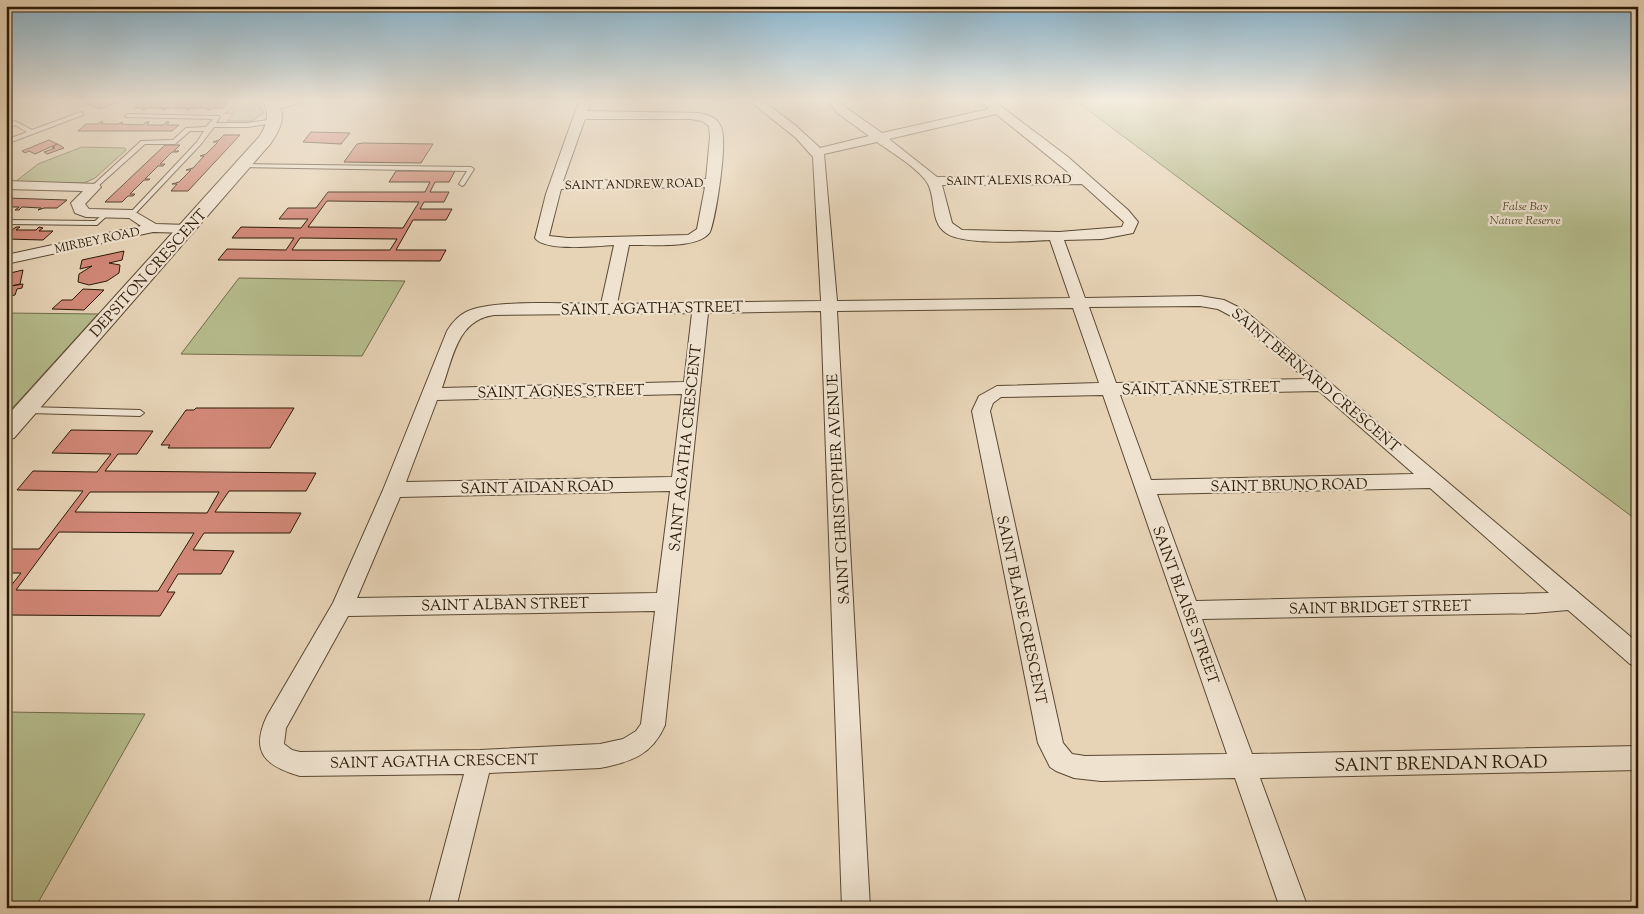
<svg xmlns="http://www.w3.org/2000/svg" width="1644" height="914" viewBox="0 0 1644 914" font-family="'Sorts Mill Goudy',serif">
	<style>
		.green { fill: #b6bd8e; stroke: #706c4a }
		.building { fill: #d28878; stroke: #2a1a05; fill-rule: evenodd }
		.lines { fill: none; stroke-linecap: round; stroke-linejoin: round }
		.service-casing { stroke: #594832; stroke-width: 2 }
		.minor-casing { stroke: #594832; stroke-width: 2 }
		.tertiary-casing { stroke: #594832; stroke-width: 2 }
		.service { fill: #efe3d0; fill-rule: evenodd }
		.minor { fill: #efe3d0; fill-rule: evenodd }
		.tertiary { fill: #efe3d0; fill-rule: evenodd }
		.labels { text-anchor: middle; stroke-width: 4.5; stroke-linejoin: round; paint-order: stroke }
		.far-street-label { font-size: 12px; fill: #2a1a05; stroke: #efe3d0 }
		.far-park-label { font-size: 12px; font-style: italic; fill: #544b2e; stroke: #efe3d0 }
		.street-label { font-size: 15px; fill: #2a1a05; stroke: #efe3d0 }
		.near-street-label { font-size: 18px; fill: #2a1a05; stroke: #efe3d0 }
	</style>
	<rect width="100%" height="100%" fill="#e7d4b7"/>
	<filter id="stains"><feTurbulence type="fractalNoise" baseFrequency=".004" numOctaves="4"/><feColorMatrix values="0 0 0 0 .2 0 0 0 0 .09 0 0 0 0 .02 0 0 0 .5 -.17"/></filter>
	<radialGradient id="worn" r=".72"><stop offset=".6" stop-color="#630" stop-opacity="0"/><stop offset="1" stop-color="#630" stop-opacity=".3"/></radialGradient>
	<!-- green -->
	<g class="green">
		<polygon points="238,101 257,101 264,113 252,121 227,121 233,114 225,113"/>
		<polygon points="1076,101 1638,101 1638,521"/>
		<polygon points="82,147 125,148 126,150 95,178 84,183 15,182 38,164"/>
		<polygon points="239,278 240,278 405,281 362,356 181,354"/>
		<polygon points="6,313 98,314 6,415"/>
		<polygon points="6,712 145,714 35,908 6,908"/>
	</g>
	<!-- building -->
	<g class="building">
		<polygon points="83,101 120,101 99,109"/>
		<polygon points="140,102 229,102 223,108 212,108 210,110 207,110 209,108 192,108 187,110 189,108 167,108 162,110 164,108 147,108 145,110 142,110 145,108 133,108"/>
		<polygon points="100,122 103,122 101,124 118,124 123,122 121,124 143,125 146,122 149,122 147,125 164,125 166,122 169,122 167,125 179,125 172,131 78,131 86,124 98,124"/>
		<polygon points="311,132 350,133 341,144 303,142"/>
		<polygon points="224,135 240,135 188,191 171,191 177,184 172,184 179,182 191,170 186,170 193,168 204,156 200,156 206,154 218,142 213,142 219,140"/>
		<polygon points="49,140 57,144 35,154 29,151 25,153 22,151"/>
		<polygon points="363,143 433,144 421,163 344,162 357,144"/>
		<polygon points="58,144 64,148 47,154 44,152 55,148 52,147"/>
		<polygon points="165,145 180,145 174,151 179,151 177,152 172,152 160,164 165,164 163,166 158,166 145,179 150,179 148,180 144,180 130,194 135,194 133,196 128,196 122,202 105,202"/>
		<path d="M396 171H455L449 182H435L430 192H449L444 202H424L420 209H452L446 220H413L396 250H446L440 261 218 260 227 249 286 250 294 238H232L241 227 301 228 308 219H279L288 208H316L328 192H425L430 182H389ZM327 201 419 202 403 228 308 227ZM300 238 397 239 390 250H292Z"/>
		<polygon points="6,198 67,200 57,208 44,208 38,210 41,208 22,207 19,210 15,210 19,207 6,207"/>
		<polygon points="16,227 20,227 16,230 36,230 39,227 43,228 39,231 53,231 43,240 6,239 6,230 12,230"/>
		<polygon points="124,251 122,260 109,263 120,265 119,273 107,281 89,285 78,282 79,274 92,266 80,269 82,260"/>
		<polygon points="23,270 20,284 6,287 6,274"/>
		<polygon points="23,284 22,288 17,289 15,295 6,297 6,287"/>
		<polygon points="83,289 104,290 84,310 52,309 62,300 72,300"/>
		<polygon points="196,408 294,408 270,448 168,448 170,445 161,445 186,410 194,410"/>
		<path d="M71 430 153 431 137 454H118L105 471 316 473 306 491H229L215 512 301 513 290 533H204L193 550 234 551 221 574H178L167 592H175L160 616 6 615V592L21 573H6V549H39L83 491 17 490 33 471 97 472 111 454 52 453ZM90 492H219L207 513 75 512ZM59 532 194 533 158 591 16 590Z"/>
	</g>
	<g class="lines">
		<defs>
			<g id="service">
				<polygon points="81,112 83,113 83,115 6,144 6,140 27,132 15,125 6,128 6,124 15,121 32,130"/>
				<polygon points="128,114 219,116 220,117 216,123 247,123 275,119 278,121 275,123 247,127 214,127 201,144 134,215 130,215 130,213 197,142 204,131 190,131 175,144 145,144 96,188 92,188 92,186 141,141 173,140 186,128 206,127 213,119 126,117 125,116"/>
				<polygon points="243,164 471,167 474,169 464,185 462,186 459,184 467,171 241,167 241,165"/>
				<polygon points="107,211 110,213 109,214 97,225 6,224 6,220 95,221"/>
				<polygon points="28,407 140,410 144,413 140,416 28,413 24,410"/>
			</g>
			<g id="minor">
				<polygon points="282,101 302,101 300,103 273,110 267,106 269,103"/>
				<path d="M579 101H591L587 111 699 113C708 115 717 117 721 127 728 141 716 216 710 232 698 250 649 244 629 245L617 304 821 301 813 157 796 138 750 101H763L795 125 820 148 869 136 836 112 831 104 834 101H847L843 105 845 107 882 133 989 109 981 101H994L1068 157 1128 210 1138 222 1133 233 1102 239 1064 240 1085 298 1200 296 1224 300 1244 310 1638 643V667L1630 664 1568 610 1534 613 1202 619 1252 754 1638 746V770L1260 778 1308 908H1280L1235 778 1101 781 1074 778 1056 771 1050 767 1038 743 972 411 979 396 997 386 1099 383 1073 308 837 311 870 908H842L821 311 708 313 665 725C652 755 631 762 600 768L489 773 456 908H428L464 774 300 776C265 766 250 752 267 716L333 603 383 490 447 331C452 323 458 316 466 312 493 299 568 304 601 304L614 245C597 246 545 252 535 238L546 194ZM996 114 1073 176 937 177 889 139ZM585 119H691L702 121 709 126 710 137 706 179 563 181ZM877 142C891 152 920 169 928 184 936 199 930 222 946 233 964 246 1027 241 1050 240L1070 298 837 301 824 154ZM1082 184 1124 222 1122 227 1059 232 962 230 952 223 942 185ZM705 187 697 229 688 235 568 238 549 236 561 189ZM1200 306 1218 309 1233 317 1306 379 1116 383 1089 307ZM692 313 684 382 442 388C453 358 457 320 494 315ZM1319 391 1414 474 1151 480 1120 395ZM682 394 672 477 406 482 437 400ZM1103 395 1227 754 1085 756 1072 754 1063 743 990 411 993 403 1001 397ZM1430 488 1549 593 1196 601 1157 494ZM670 491 657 593 357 598 400 497ZM655 611 641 724 636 731 623 739 600 744 480 750 300 752 292 750 284 744 286 728 348 616Z"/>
				<polygon points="6,181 99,184 101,187 85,204 89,209 132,210 156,224 188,225 193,226 195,229 193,232 188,233 153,232 6,264 6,255 141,226 129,218 86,217 75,213 71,203 83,191 6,189"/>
			</g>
			<path id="tertiary" d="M263 101H277C287 117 280 129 271 143L14 438 6 440V417L259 137C267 125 270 114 263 101Z"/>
		</defs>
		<!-- service casing -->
		<use href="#service" class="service-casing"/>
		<!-- minor casing -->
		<use href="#minor" class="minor-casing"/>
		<!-- tertiary casing -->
		<use href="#tertiary" class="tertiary-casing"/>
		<!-- service -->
		<use href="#service" class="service"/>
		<!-- minor -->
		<use href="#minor" class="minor"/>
		<!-- tertiary -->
		<use href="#tertiary" class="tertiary"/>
	</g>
	<!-- sky -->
	<linearGradient id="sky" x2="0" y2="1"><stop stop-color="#87b6d2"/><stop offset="0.44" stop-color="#f4ecdf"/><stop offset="1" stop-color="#f4ecdf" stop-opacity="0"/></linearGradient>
	<rect width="1644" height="228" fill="url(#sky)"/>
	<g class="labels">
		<!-- far-street labels -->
		<g class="far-street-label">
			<text transform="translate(1009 180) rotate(-1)" y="4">SAINT ALEXIS ROAD</text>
			<text transform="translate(634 184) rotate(-1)" y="4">SAINT ANDREW ROAD</text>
			<text transform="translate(97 240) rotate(-12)" y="4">MIRBEY ROAD</text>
		</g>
		<!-- far-park labels -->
		<g class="far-park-label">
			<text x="1525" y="210">False Bay<tspan x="1525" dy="14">Nature Reserve</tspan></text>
		</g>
		<!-- street labels -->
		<g class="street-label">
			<text transform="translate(148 273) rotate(-48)" y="5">DEPSITON CRESCENT</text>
			<text transform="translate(652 308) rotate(-1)" y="5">SAINT AGATHA STREET</text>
			<text transform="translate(1316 380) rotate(40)" y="5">SAINT BERNARD CRESCENT</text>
			<text transform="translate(1201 388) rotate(-1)" y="5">SAINT ANNE STREET</text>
			<text transform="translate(561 391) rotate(-1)" y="5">SAINT AGNES STREET</text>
			<text transform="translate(685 448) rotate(-84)" y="5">SAINT AGATHA CRESCENT</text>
			<text transform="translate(1289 485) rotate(-1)" y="5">SAINT BRUNO ROAD</text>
			<text transform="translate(537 487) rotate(-1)" y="5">SAINT AIDAN ROAD</text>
			<text transform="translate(838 489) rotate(-93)" y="5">SAINT CHRISTOPHER AVENUE</text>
			<text transform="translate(505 604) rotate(-1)" y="5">SAINT ALBAN STREET</text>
			<text transform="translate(1186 605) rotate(70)" y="5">SAINT BLAISE STREET</text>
			<text transform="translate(1380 607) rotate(-1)" y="5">SAINT BRIDGET STREET</text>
			<text transform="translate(1022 610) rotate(78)" y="5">SAINT BLAISE CRESCENT</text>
			<text transform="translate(434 761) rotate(-1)" y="5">SAINT AGATHA CRESCENT</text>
		</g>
		<!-- near-street labels -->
		<g class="near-street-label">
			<text transform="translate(1441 763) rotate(-1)" y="6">SAINT BRENDAN ROAD</text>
		</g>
	</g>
	<!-- margin -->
	<rect width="1644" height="914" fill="none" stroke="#e7d4b7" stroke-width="25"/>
	<rect x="8" y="8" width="1629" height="899" fill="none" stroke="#2a1a05" stroke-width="2.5"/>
	<rect x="12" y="12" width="1619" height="889" fill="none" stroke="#2a1a05"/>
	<rect width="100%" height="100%" filter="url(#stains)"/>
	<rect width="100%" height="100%" fill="url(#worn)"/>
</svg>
